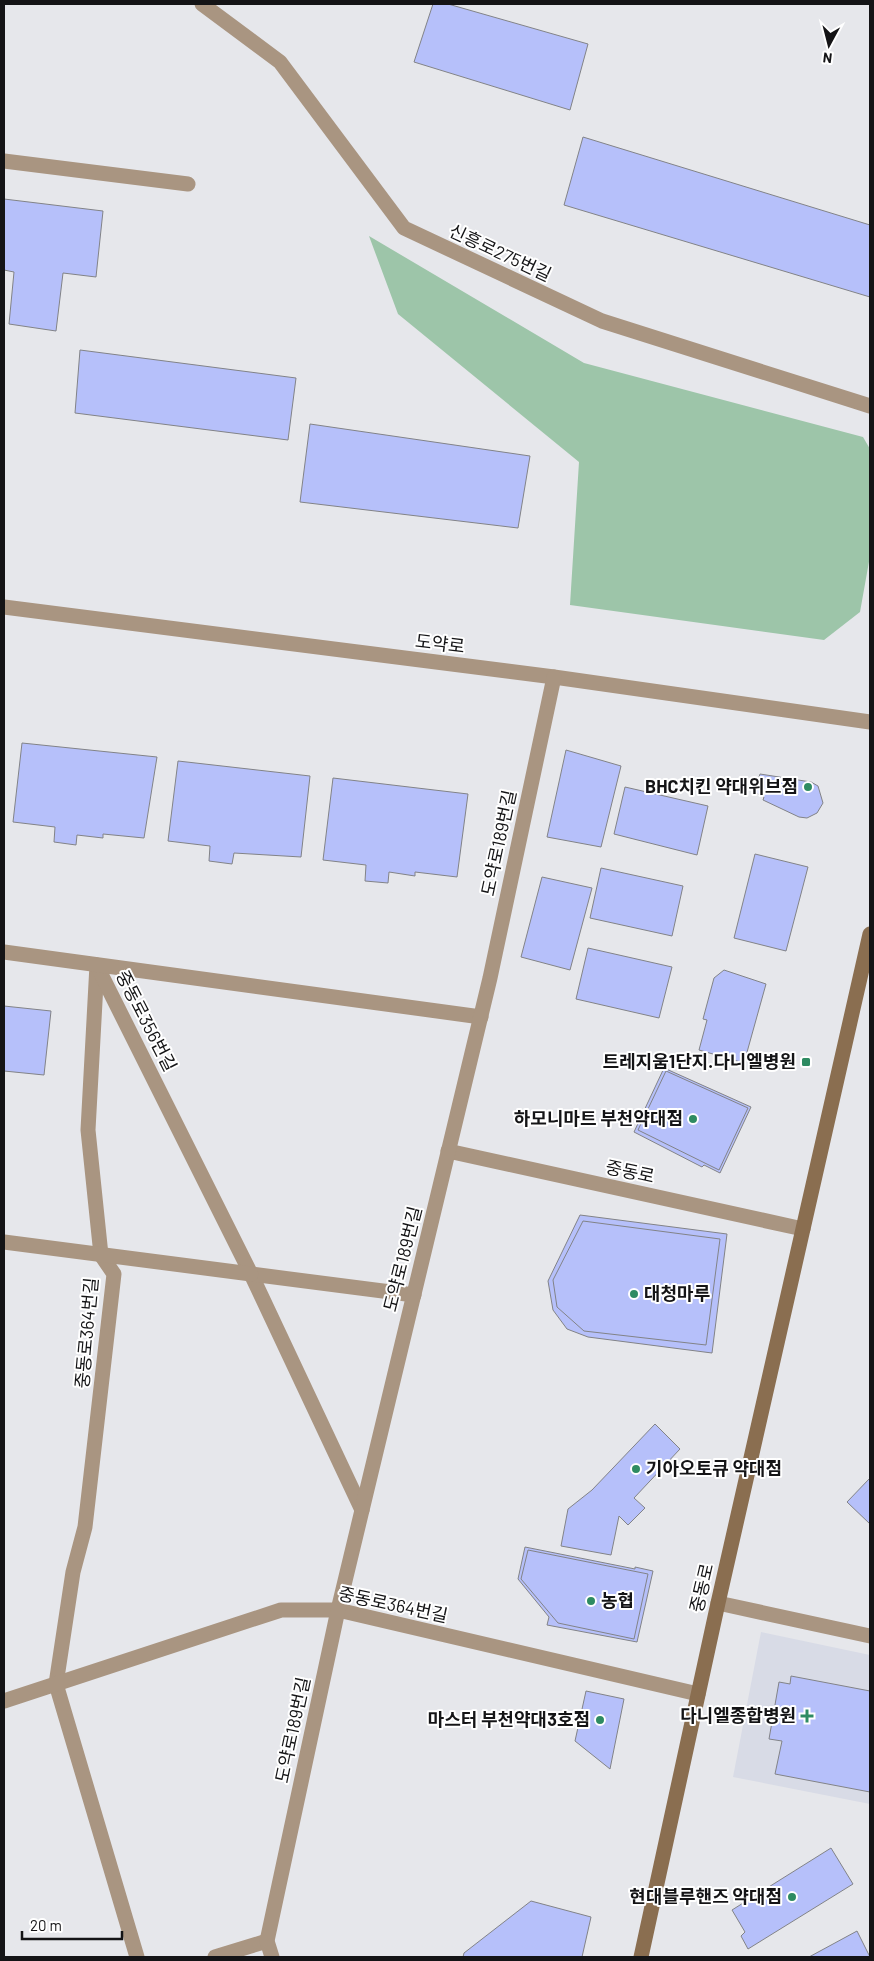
<svg xmlns="http://www.w3.org/2000/svg" width="874" height="1961" viewBox="0 0 874 1961" font-family="Barlow,'Noto Sans KR',sans-serif">
	<style>
		.built { fill: #d8dbe6 }
		.green { fill: #9dc5a9 }
		.building { fill: #b6c0fa; stroke: #828387 }
		.lines { fill: none; stroke-linecap: round; stroke-linejoin: round }
		.lane { stroke: #a99581; stroke-width: 15 }
		.street { stroke: #a99581; stroke-width: 15 }
		.secondary { stroke: #8a6e50; stroke-width: 15 }
		.poi-dot { fill: #2e8b62; stroke: #fff; stroke-width: 2 }
		.labels { text-anchor: middle; stroke-width: 4; stroke-linejoin: round; paint-order: stroke }
		.street-label { font-size: 18px; fill: #141416; stroke: #fff }
		.poi-label { font-size: 18px; font-weight: bold; fill: #141416; stroke: #fff; text-anchor: end }
	</style>
	<rect width="100%" height="100%" fill="#e6e7eb"/>
	<!-- built -->
	<polygon class="built" points="761,1632 870,1655 870,1804 733,1777"/>
	<!-- green -->
	<polygon class="green" points="369,236 584,363 863,437 870,449 870,556 860,612 824,640 570,605 579,462 398,314"/>
	<!-- building -->
	<g class="building">
		<polygon points="433,4 448,4 588,44 570,110 414,62"/>
		<polygon points="583,137 870,225 870,297 564,205"/>
		<polygon points="4,199 103,211 96,277 63,273 56,331 9,324 14,272 4,270"/>
		<polygon points="80,350 296,378 288,440 75,413"/>
		<polygon points="310,424 530,456 518,528 300,502"/>
		<polygon points="22,743 157,757 144,838 103,834 103,838 77,835 76,845 54,842 55,827 13,822"/>
		<polygon points="566,750 621,766 601,847 547,837"/>
		<polygon points="178,761 310,776 301,857 234,853 232,864 209,861 210,846 168,841"/>
		<polygon points="760,774 811,782 818,786 823,803 817,813 807,818 799,817 763,800 764,797 754,792"/>
		<polygon points="333,778 468,794 457,877 415,872 415,876 389,872 388,883 365,881 366,865 323,860"/>
		<polygon points="625,787 708,806 697,855 614,834"/>
		<polygon points="755,854 808,867 786,951 734,938"/>
		<polygon points="601,868 683,886 672,936 590,918"/>
		<polygon points="542,877 592,888 570,970 521,957"/>
		<polygon points="588,948 672,967 659,1018 576,999"/>
		<polygon points="724,970 766,984 744,1063 699,1050 707,1020 703,1019 714,978"/>
		<polygon points="4,1006 51,1011 44,1075 4,1071"/>
		<polygon points="664,1068 751,1107 720,1173 704,1165 702,1167 634,1132"/>
		<polygon points="666,1071 748,1108 719,1170 638,1130"/>
		<polygon points="580,1215 727,1234 712,1353 588,1337 567,1329 553,1310 548,1281"/>
		<polygon points="583,1221 720,1239 706,1345 584,1331 557,1307 553,1280"/>
		<polygon points="655,1424 680,1449 634,1498 645,1508 628,1525 619,1516 611,1555 561,1546 568,1509 592,1490"/>
		<polygon points="870,1478 870,1524 847,1502"/>
		<polygon points="525,1547 635,1569 635,1567 653,1571 637,1642 547,1625 549,1617 518,1579"/>
		<polygon points="528,1550 648,1574 634,1639 558,1623 521,1579"/>
		<polygon points="791,1676 870,1691 870,1792 775,1774 782,1741 769,1739 779,1682 790,1684"/>
		<polygon points="586,1691 624,1699 610,1769 575,1741"/>
		<polygon points="831,1848 853,1884 748,1949 741,1936 745,1932 732,1910"/>
		<polygon points="531,1901 591,1917 582,1957 463,1957 464,1953"/>
		<polygon points="857,1931 870,1957 809,1957"/>
	</g>
	<g class="lines">
		<!-- lane -->
		<g class="lane">
			<polyline points="4,161 188,184"/>
			<polyline points="97,965 88,1130 101,1255 114,1274 85,1527 73,1572 56,1684 137,1957"/>
			<polyline points="97,966 251,1274 362,1510"/>
			<polyline points="448,1151 803,1229"/>
			<polyline points="251,1274 414,1295"/>
			<polyline points="718,1603 870,1636"/>
		</g>
		<!-- street -->
		<g class="street">
			<polyline points="202,4 280,62 404,228 602,321 870,406"/>
			<polyline points="4,607 554,677 870,722"/>
			<polyline points="4,952 481,1017"/>
			<polyline points="4,1242 251,1274"/>
			<polyline points="4,1701 281,1610 338,1610 698,1694"/>
			<polyline points="215,1957 267,1941"/>
			<polyline points="272,1957 267,1941 338,1610 490,978 554,677"/>
		</g>
		<!-- secondary -->
		<polyline class="secondary" points="641,1957 718,1603 870,934"/>
	</g>
	<!-- markers -->
	<g class="poi-dot">
		<circle cx="808" cy="787" r="5"/>
		<rect x="801" y="1057" width="10" height="10" rx="2.5"/>
		<circle cx="693" cy="1119" r="5"/>
		<circle cx="634" cy="1294" r="5"/>
		<circle cx="636" cy="1469" r="5"/>
		<circle cx="591" cy="1601" r="5"/>
		<path d="M804.5 1708.5h5v5h5v5h-5v5h-5v-5h-5v-5h5z"/>
		<circle cx="600" cy="1720" r="5"/>
		<circle cx="792" cy="1897" r="5"/>
	</g>
	<g class="labels">
		<!-- street labels -->
		<g class="street-label">
			<text transform="translate(500 253) rotate(25)" y="6">신흥로275번길</text>
			<text transform="translate(440 644) rotate(7)" y="6">도약로</text>
			<text transform="translate(499 843) rotate(-78)" y="6">도약로189번길</text>
			<text transform="translate(146 1021) rotate(63)" y="6">중동로356번길</text>
			<text transform="translate(630 1172) rotate(12)" y="6">중동로</text>
			<text transform="translate(403 1259) rotate(-76)" y="6">도약로189번길</text>
			<text transform="translate(87 1333) rotate(-85)" y="6">중동로364번길</text>
			<text transform="translate(702 1588) rotate(-77)" y="6">중동로</text>
			<text transform="translate(393 1605) rotate(12)" y="6">중동로364번길</text>
			<text transform="translate(293 1730) rotate(-78)" y="6">도약로189번길</text>
		</g>
		<!-- poi labels -->
		<g class="poi-label">
			<text x="798" y="793">BHC치킨 약대위브점</text>
			<text x="796" y="1068">트레지움1단지.다니엘병원</text>
			<text x="683" y="1125">하모니마트 부천약대점</text>
			<text x="644" y="1300" text-anchor="start">대청마루</text>
			<text x="646" y="1475" text-anchor="start">기아오토큐 약대점</text>
			<text x="601" y="1607" text-anchor="start">농협</text>
			<text x="796" y="1722">다니엘종합병원</text>
			<text x="590" y="1726">마스터 부천약대3호점</text>
			<text x="782" y="1903">현대블루핸즈 약대점</text>
		</g>
	</g>
	<!-- border -->
	<rect width="874" height="1961" fill="none" stroke="#141416" stroke-width="10"/>
	<!-- north arrow -->
	<g transform="translate(829 45) rotate(187)" stroke="#ffffff" stroke-width="4" paint-order="stroke">
	<path d="M0-4L9 19L0 12L-9 19Z" fill="#141416"/>
	<text y="-8" font-size="14" font-weight="bold" text-anchor="middle" fill="#141416">N</text>
	</g>
	<!-- scale -->
	<path d="M22 1931v8h100v-8" fill="none" stroke="#141416" stroke-width="2.5"/>
	<text x="30" y="1931" font-size="15" fill="#141416" stroke="#ffffff" stroke-width="4" paint-order="stroke">20 m</text>
</svg>
